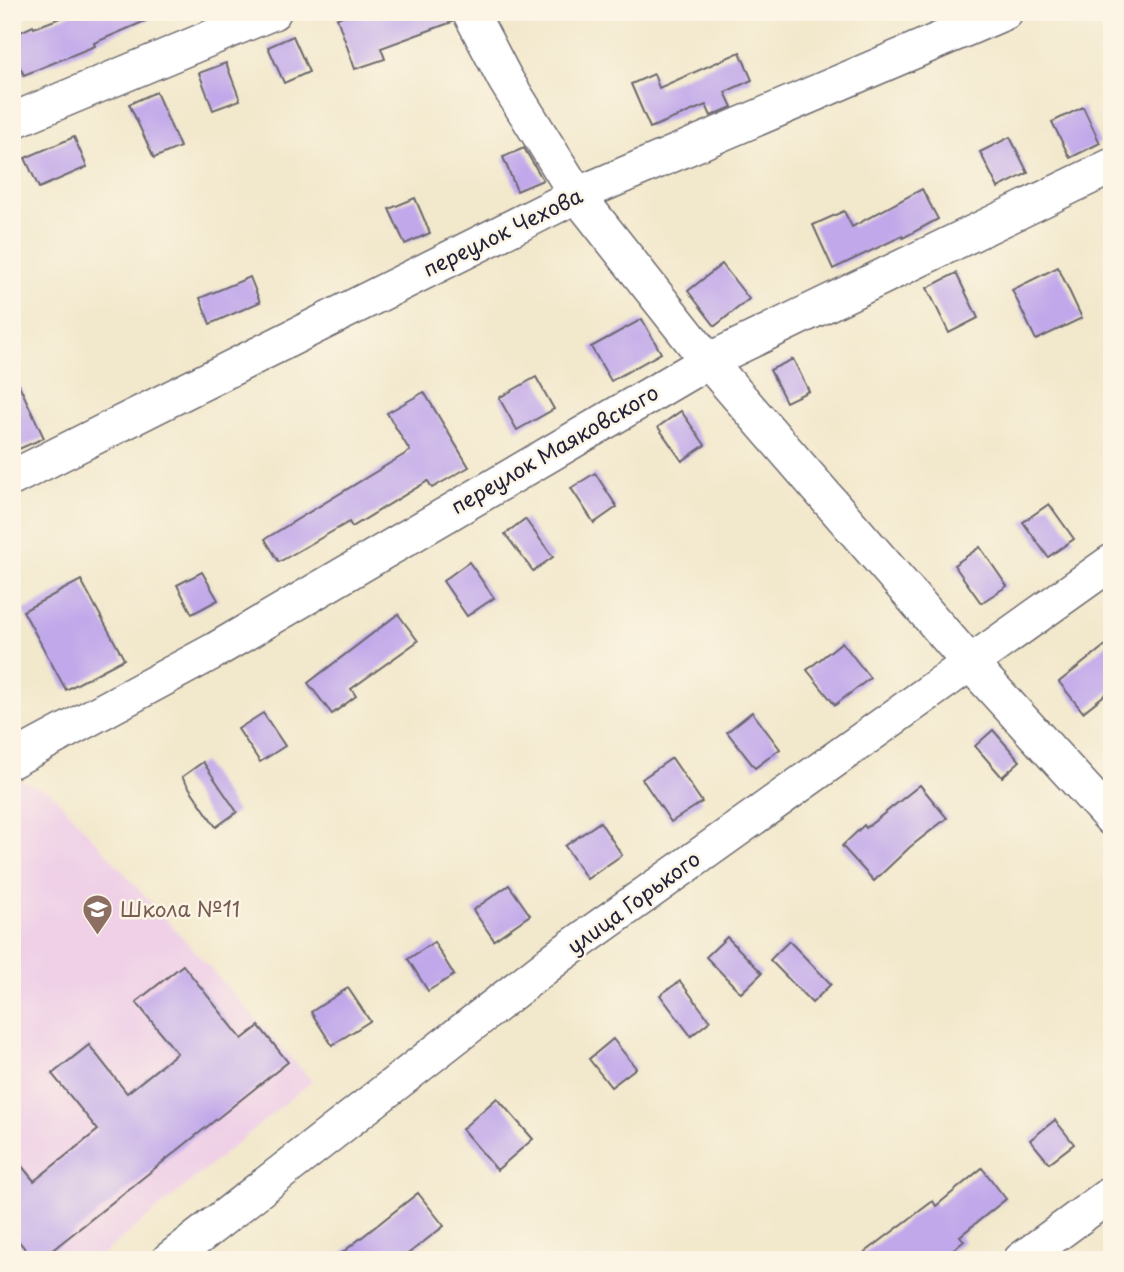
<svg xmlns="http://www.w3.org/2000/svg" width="1124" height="1272" viewBox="0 0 1124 1272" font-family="'Playpen Sans',sans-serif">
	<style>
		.built { fill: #efd0e7 }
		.building { fill: #c1a8ea }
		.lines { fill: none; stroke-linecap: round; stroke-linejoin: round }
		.minor-casing { stroke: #6b676e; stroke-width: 38 }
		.minor { stroke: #fff; stroke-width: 35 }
		.labels { text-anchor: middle; stroke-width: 5; stroke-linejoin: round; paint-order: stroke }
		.street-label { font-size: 21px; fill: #22223b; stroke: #fcf5e5 }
		.education-label { font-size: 21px; fill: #785e54; stroke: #fcf5e5; text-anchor: start }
	</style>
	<rect width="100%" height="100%" fill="#fcf5e5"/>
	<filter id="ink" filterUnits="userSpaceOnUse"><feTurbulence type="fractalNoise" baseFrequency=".0143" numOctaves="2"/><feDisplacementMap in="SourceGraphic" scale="14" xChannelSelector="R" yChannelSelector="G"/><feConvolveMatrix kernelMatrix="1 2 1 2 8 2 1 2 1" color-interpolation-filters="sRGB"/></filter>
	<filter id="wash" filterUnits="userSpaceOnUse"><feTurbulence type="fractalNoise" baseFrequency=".00686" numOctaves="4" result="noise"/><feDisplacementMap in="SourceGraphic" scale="28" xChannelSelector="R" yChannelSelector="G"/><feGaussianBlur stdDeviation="1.57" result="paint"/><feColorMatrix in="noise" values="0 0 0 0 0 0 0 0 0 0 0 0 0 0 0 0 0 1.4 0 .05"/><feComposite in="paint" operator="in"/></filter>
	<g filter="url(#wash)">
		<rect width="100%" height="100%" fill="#f2e8cc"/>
		<!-- built -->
		<polygon class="built" points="12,777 51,792 312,1081 96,1260 12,1260"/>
		<g id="blocks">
			<!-- building -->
			<g class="building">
				<polygon points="76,12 166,12 94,43 95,46 24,75 12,52 12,36 33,26 34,28"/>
				<polygon points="353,12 450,12 452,22 381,48 385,59 355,69 337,18"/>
				<polygon points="293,36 309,72 284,83 268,47"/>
				<polygon points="740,52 752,80 725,92 732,107 711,116 706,105 650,128 631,84 654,74 659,88"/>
				<polygon points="226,63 240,100 213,110 199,73"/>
				<polygon points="156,92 180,147 154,158 129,104"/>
				<polygon points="1083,107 1100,143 1070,158 1052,122"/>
				<polygon points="74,137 87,167 39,188 25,158"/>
				<polygon points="1010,137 1028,173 998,188 980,152"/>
				<polygon points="524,148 543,180 517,191 503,157"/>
				<polygon points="922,189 938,219 903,238 902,236 833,269 813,225 844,211 852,227"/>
				<polygon points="415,198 430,233 405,244 389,209"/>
				<polygon points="722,264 749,299 715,326 688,291"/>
				<polygon points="1058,267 1082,318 1036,340 1012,290"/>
				<polygon points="956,273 978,318 949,333 927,288"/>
				<polygon points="250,277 260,302 210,324 200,298"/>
				<polygon points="642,319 661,353 611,381 591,347"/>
				<polygon points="793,359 809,391 786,402 770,370"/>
				<polygon points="12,370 44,438 12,452"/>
				<polygon points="536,377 554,409 517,430 499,398"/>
				<polygon points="424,392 469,467 432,488 428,481 352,527 349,522 279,562 265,539 410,451 387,413"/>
				<polygon points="681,411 705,445 682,461 658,427"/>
				<polygon points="595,473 617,507 594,523 571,488"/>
				<polygon points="1049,504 1074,539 1048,557 1023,522"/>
				<polygon points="525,519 553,557 533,571 505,534"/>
				<polygon points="980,547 1007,586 981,603 954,565"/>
				<polygon points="469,562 494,598 467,616 443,581"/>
				<polygon points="202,572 218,600 192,614 177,585"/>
				<polygon points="81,580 124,659 66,690 23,611"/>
				<polygon points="398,614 418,641 351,689 356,696 332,714 308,683"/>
				<polygon points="1112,640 1112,689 1083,712 1059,682"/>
				<polygon points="842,642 870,678 835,705 807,670"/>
				<polygon points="752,712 780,749 755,768 727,732"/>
				<polygon points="263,713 285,746 260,762 238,729"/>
				<polygon points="993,730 1020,761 1002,777 975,746"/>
				<polygon points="672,758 702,802 671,822 642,779"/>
				<polygon points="203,762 237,812 216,827 182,777"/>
				<polygon points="920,785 947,818 910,847 874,881 842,846 864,825 866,828"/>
				<polygon points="600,822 622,855 587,879 565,846"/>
				<polygon points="509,885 530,915 494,940 473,910"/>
				<polygon points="727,937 762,973 741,993 706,957"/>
				<polygon points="789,941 831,984 812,1003 770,960"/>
				<polygon points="434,942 454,975 428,991 408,959"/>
				<polygon points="183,965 242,1039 259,1026 288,1062 40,1260 34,1260 12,1233 12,1154 34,1181 98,1130 52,1074 89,1045 127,1093 177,1053 136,1002"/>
				<polygon points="680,981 710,1021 691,1036 660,995"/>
				<polygon points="348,988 370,1021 332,1045 311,1012"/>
				<polygon points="613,1039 636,1068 611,1087 589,1059"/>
				<polygon points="497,1098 533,1139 497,1170 462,1129"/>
				<polygon points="1055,1120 1074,1144 1049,1163 1030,1140"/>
				<polygon points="982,1168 1006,1199 960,1236 964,1241 941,1260 855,1260 933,1201 936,1206"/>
				<polygon points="418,1193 444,1226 400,1260 333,1260"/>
			</g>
		</g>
	</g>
	<g filter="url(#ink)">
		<use href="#blocks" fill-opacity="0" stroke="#6b676e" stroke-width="2"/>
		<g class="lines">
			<defs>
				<g id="minor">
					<polyline points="470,12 505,79 577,195 708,361 969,662 1112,819"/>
					<polyline points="12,121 273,12"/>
					<polyline points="12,478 577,195 1005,12"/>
					<polyline points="12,760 214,651 708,361 1112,166"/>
					<polyline points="169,1260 559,956 1112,562"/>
					<polyline points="1021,1260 1112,1193"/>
				</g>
			</defs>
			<!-- minor casing -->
			<use href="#minor" class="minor-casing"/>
			<!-- minor -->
			<use href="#minor" class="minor"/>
		</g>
	</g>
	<!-- icons -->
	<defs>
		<symbol id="school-pin" viewBox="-11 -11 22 30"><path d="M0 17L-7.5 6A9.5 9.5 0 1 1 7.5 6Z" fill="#8d6e63" stroke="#fcf5e5"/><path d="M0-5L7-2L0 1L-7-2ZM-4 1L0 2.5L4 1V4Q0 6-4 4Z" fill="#fff"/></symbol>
	</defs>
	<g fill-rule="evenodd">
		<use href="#school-pin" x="80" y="892" width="35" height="47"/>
	</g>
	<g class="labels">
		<!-- street labels -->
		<g class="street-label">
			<text transform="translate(503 233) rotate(-26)" y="7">переулок Чехова</text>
			<text transform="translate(555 450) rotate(-30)" y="7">переулок Маяковского</text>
			<text transform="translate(634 903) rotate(-36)" y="7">улица Горького</text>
		</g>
		<!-- education labels -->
		<g class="education-label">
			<text x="120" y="917">Школа №11</text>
		</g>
	</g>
	<!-- margin -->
	<rect width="1124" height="1272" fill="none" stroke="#fcf5e5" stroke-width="42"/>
</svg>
